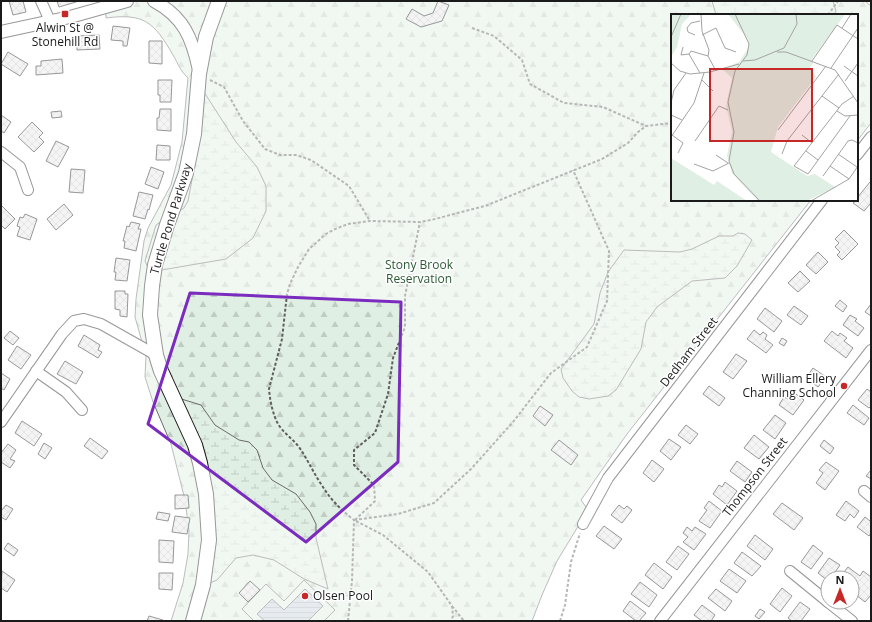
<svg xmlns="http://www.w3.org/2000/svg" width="872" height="622" viewBox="0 0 872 622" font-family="'Open Sans',sans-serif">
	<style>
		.forest { fill: url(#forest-firs); stroke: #6a6a6a }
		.wetland { fill: url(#wetland-marsh); stroke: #6a6a6a }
		.green { fill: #e0efe3; stroke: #6a6a6a }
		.water { fill: url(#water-rules); stroke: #6a6a6a }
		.building { fill: url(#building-cross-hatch); stroke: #1a1a1a }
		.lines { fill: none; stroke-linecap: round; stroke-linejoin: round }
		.minor-casing { stroke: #1a1a1a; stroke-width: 12 }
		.tertiary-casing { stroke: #1a1a1a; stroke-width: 14 }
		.secondary-casing { stroke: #1a1a1a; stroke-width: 16 }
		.path { stroke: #5f5f5f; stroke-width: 2; stroke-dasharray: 3 2; stroke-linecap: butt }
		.minor { stroke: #fff; stroke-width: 10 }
		.tertiary { stroke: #fff; stroke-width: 12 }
		.secondary { stroke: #fff; stroke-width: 14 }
		.marked { fill: none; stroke: #7b2cbf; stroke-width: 3; stroke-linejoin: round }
		.poi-dot { fill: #c62828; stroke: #fff; stroke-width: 1.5 }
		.labels { text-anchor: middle; stroke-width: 3; stroke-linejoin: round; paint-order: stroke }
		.poi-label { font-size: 12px; fill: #1a1a1a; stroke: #fff }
		.street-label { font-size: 12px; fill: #1a1a1a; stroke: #fff }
		.park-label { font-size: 12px; fill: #2b5a34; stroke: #fff }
		.inset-road { fill: none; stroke: #a3a3a3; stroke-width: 1 }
		.view { fill: #c62828; fill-opacity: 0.15; stroke: #c62828; stroke-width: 2 }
		.inset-edge { fill: none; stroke: #1a1a1a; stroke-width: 2 }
	</style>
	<defs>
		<pattern id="forest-firs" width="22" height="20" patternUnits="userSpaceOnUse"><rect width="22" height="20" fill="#e0efe3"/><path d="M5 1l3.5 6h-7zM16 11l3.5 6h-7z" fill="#c0ccc2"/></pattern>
		<pattern id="wetland-marsh" width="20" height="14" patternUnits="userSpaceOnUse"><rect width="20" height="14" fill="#e0efe3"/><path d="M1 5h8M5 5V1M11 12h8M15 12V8" fill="none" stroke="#c0ccc2"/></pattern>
		<pattern id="water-rules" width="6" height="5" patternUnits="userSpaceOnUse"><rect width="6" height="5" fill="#c6d2dc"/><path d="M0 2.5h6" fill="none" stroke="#aab4bc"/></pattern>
		<pattern id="building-cross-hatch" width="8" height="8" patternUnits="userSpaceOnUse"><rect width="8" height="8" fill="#e6e6e6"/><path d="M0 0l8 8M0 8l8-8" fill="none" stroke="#c5c5c5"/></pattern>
	</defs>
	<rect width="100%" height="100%" fill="#fff"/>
	<!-- forest -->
	<path class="forest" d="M109 1H865L871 6V123L857 141V15H672V200H811L627 434 581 500 588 510 557 561 542 595 532 621H171L183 583 188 554 189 531 185 500 171 444 153 402 145 377 146 356 135 317 136 299 144 241 148 228 171 185 182 142 188 78C179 69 179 65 173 55 154 22 144 13 106 18L105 2Z"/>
	<!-- wetland -->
	<g class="wetland">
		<polygon points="712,1 833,1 836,11 835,15 716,15"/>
		<polygon points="204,92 236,142 257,167 266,186 266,211 253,238 226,259 150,272 145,261 156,225 184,208 188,201 197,153 196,100"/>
		<polygon points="738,233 745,234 752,240 737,266 725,278 692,281 657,307 646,322 641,349 616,390 608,396 589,399 579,397 572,391 563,378 561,369 594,324 600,293 608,272 624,250 680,252 692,249 719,236 733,236"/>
		<polygon points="178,398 201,405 215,425 239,440 249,442 257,450 263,468 272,480 296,494 310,512 316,524 316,538 328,589 304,579 274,560 253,555 236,558 217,580 210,583 206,493"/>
	</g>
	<!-- green -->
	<polygon class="green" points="304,580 335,610 324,621 254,621 242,609 266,584 284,601"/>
	<!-- water -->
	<polygon class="water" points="305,589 323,606 308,621 265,621 257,614 272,599 284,610"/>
	<!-- building -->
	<g class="building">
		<polygon points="9,1 23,1 26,12 13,15"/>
		<polygon points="57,1 76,1 76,2 59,7"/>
		<polygon points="438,1 449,5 442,21 421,27 406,19 412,9 424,16 433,13"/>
		<polygon points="113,26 130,28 127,46 123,46 123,41 111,40"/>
		<polygon points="99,35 100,49 77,50 77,36"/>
		<polygon points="149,41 162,41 162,64 149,63"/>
		<polygon points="8,52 28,64 20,76 1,64"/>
		<polygon points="62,59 63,73 36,75 36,66 41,66 41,61"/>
		<polygon points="158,80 172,80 171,102 160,102 160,95 158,95"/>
		<polygon points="160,109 171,109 171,131 157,130 157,118 159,118"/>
		<polygon points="61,111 62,117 52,118 51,112"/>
		<polygon points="1,115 11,122 4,133 1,131"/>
		<polygon points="32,122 43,133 39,137 44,142 34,152 18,137"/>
		<polygon points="56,141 69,147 58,167 46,161"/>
		<polygon points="157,145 170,146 170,160 156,160"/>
		<polygon points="151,167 164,172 158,189 145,184"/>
		<polygon points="71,169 85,170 83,193 69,192"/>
		<polygon points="870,182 871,183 871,203 864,211 853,203 857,200 857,198"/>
		<polygon points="139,192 153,195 149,210 148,209 145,219 133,216"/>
		<polygon points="64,204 73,215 56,230 47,219"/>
		<polygon points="1,205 15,219 5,229 1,225"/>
		<polygon points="25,214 37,219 30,240 17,236 20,227 17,226 20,217 23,218"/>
		<polygon points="131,222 140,224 138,229 141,229 136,251 124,248 125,241 123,241 127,226 129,227"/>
		<polygon points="844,230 858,244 842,260 837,255 840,252 835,247 839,243 835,239"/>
		<polygon points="818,252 828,262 816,274 806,265"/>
		<polygon points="116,258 130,260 127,281 115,280 116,272 114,272"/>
		<polygon points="800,271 810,281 798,292 788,283"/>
		<polygon points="115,291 125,291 125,294 128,294 127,317 120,316 120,310 115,309"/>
		<polygon points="840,300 847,306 843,312 835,306"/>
		<polygon points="871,304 871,316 865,312"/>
		<polygon points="794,306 808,316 801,325 787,315"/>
		<polygon points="765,308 782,321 774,332 757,319"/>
		<polygon points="850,315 857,319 855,321 864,328 858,336 843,325"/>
		<polygon points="754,330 760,335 763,332 767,335 765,339 773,345 766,353 747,339"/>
		<polygon points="10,331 19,338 13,345 4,338"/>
		<polygon points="832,331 838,336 840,333 847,338 844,341 853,348 846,358 824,341"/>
		<polygon points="84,335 100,345 98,350 102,352 98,358 78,346"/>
		<polygon points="782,338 787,341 784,346 779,343"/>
		<polygon points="17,346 31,355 21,369 8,360"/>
		<polygon points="736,354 747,361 733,379 723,372"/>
		<polygon points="65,361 83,372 76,384 57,374"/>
		<polygon points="813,368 826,377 818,387 806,378"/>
		<polygon points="1,373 10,379 4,390 1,388"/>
		<polygon points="709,386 725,398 719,406 703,394"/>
		<polygon points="867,389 871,392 871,406 869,408 858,400"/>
		<polygon points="793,392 804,400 793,415 779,405 784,397 788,399"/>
		<polygon points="853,405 869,418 864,425 847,413"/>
		<polygon points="540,406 553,415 545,426 533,416"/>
		<polygon points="775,415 786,423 775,439 763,430"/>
		<polygon points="22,421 42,434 34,446 15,433"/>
		<polygon points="686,425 698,434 690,444 678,435"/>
		<polygon points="754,435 769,447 759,459 744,448"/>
		<polygon points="90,438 108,451 102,459 84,446"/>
		<polygon points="669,439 681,447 671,460 660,451"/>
		<polygon points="559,440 578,455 571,465 551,450"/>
		<polygon points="824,440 834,448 830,454 820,446"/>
		<polygon points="44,443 52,448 45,459 38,454"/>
		<polygon points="8,444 16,450 10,459 15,461 10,468 1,462 1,453"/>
		<polygon points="652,460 664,469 654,482 643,473"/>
		<polygon points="737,461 752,472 745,482 730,471"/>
		<polygon points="826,462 839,471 825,490 816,483 823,473 819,470"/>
		<polygon points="871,470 871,479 866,476"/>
		<polygon points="725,482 737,491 727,505 713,494 719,485 722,487"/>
		<polygon points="175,495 188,495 189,508 175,509"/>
		<polygon points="709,501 722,511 710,528 699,521 707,510 704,508"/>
		<polygon points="846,501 859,511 854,518 850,514 845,521 836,515"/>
		<polygon points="782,503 803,518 794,530 773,514"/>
		<polygon points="6,505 13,509 6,520 1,517 1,511"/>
		<polygon points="619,505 624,509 627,506 632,510 622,523 611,515"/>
		<polygon points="158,512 170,514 168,521 156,519"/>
		<polygon points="175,516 190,518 187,534 172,532"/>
		<polygon points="865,517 870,521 871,520 871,533 869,536 857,527"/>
		<polygon points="604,526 622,539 614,549 596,536"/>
		<polygon points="687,527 692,531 695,527 706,534 694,550 683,542 688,537 683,533"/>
		<polygon points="755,535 773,549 765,560 747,546"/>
		<polygon points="159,540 174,541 173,563 159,562"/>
		<polygon points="8,543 18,550 14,556 4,549"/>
		<polygon points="813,545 823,553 811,569 801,562"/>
		<polygon points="678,546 689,554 677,570 666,562"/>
		<polygon points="742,552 761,566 752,576 734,563"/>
		<polygon points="829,558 840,565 831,578 828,578 828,581 818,573"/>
		<polygon points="654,563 672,577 663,589 645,575"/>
		<polygon points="848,567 860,576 863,571 871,577 871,595 865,602 852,592 852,578 840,577"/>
		<polygon points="729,569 746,581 737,593 720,581"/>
		<polygon points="2,571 15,580 7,592 1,588"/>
		<polygon points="159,573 173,573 172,590 159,589"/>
		<polygon points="250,581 260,590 248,602 239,593"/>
		<polygon points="640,582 657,595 649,607 631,594"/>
		<polygon points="782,588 792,596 780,612 770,604"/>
		<polygon points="716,589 732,601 725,611 708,598"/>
		<polygon points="630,601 646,613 639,621 636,621 623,611"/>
		<polygon points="800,602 810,609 801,621 792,621 788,618"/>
		<polygon points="702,605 715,615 711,621 702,621 694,615"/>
		<polygon points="760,609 765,612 759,619 755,616"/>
		<polygon points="149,616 163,620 163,621 147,621"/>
	</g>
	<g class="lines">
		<defs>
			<g id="minor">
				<polyline points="41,1 50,21"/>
				<polyline points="1,152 20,167 28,190"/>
				<polyline points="857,155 871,137"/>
				<polyline points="36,371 66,392 82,410"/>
				<polyline points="1,422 62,334 74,321 84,319 101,324 156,355"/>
				<polyline points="864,491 871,497"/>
				<polyline points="583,524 608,478 822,200"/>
				<polyline points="790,571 828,602"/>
				<polyline points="828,602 852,621"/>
				<polyline points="660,621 871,350"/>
			</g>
			<g id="tertiary">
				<path d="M154 1C184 17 192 38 199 70"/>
				<polyline points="1,32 70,17 127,1"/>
			</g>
			<polyline id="secondary" points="193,621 203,585 209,540 206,494 200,463 195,445 161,371 156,355 150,315 152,286 155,265 167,225 186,173 194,134 199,74 206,37 219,1"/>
		</defs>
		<!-- minor casing -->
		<use href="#minor" class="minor-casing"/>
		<!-- tertiary casing -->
		<use href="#tertiary" class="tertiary-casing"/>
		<!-- secondary casing -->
		<use href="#secondary" class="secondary-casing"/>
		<!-- path -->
		<g class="path">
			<polyline points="828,15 838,1"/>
			<polyline points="472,28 494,36 522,60 530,84 564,103 603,107 646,126"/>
			<polyline points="210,80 224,87 243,121 265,149 280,155 296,155 311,160 349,186 370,221"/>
			<polyline points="354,520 398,514 434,503 471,469 513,422 551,373 587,347 607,301 609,251 573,170"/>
			<polyline points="355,520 375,501 374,485 354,465 354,450 375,433 388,394 393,358 405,327 405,296 420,222"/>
			<polyline points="356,521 383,535 428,572 452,606 453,616 451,621"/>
			<polyline points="452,606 464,621"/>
			<path d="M348 621 352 581 354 520C342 511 331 500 323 487 314 474 308 460 299 447 292 438 282 432 277 422 272 411 270 400 269 389L282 339 287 294 290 284 298 267 309 249 326 234 335 229 348 224 370 221 420 222 431 220 485 206 602 159 628 143 638 132 646 126 672 123"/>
			<polyline points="560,621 565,605 571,562 580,533"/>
		</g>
		<!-- minor -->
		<use href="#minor" class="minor"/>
		<!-- tertiary -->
		<use href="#tertiary" class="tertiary"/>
		<!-- secondary -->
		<use href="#secondary" class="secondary"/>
	</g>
	<!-- marked area -->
	<path d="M0 0H872V622H0ZM190 293 401 302 398 462 306 542 148 424Z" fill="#fff" fill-opacity=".55" fill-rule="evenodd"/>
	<path class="marked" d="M190 293 401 302 398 462 306 542 148 424Z"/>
	<!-- markers -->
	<g class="poi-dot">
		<rect x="61" y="10" width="8" height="8" rx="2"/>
		<circle cx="844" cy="386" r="4"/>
		<circle cx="305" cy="596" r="4"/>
	</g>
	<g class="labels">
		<!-- poi labels -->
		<g class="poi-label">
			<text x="65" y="32">Alwin St @<tspan x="65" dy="14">Stonehill Rd</tspan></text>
			<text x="836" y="383" text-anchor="end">William Ellery<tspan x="836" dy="14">Channing School</tspan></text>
			<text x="313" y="600" text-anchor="start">Olsen Pool</text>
		</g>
		<!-- street labels -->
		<g class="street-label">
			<text transform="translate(171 219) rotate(-73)" y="4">Turtle Pond Parkway</text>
			<text transform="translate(689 352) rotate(-52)" y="4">Dedham Street</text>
			<text transform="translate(755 477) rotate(-52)" y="4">Thompson Street</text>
		</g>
		<!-- park labels -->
		<g class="park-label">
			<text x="419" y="269">Stony Brook<tspan x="419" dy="14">Reservation</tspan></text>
		</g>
	</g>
	<!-- overview -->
	<g transform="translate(671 14)">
		<rect width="187" height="187" fill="#fff"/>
		<path d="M0 0H20L11 10 6 33 0 43ZM57 0H174L141 45 142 49 139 54 145 63 107 113 100 138 136 162 144 160 164 173 136 187H87L61 159 56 142 61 117 55 92 61 64 51 55 68 48 78 33 76 24Z" fill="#e0efe3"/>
		<path d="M122 48 136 54 135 72 133 66 123 58ZM63 65 70 79 65 85 56 86ZM127 83 116 91 111 100H106L104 98 112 84ZM60 101 75 114 77 123 68 119 63 123Z" fill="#e0efe3"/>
		<path d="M0 144 43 171 46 167 76 187H0Z" fill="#e0efe3"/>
		<path d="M126 0H171L173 2 151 30 142 24 136 32 120 23 127 10ZM95 146 101 158 90 167 81 159ZM108 165 122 183 119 187H98L92 178ZM143 173 145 181 124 187 122 178Z" fill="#e0efe3"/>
		<path class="inset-road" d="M30 0 31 17 38 36 37 42M64 0 78 30 76 41 64 57 57 88 63 118 58 147 63 160 89 187M171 14 180 0M24 21 17 18 16 14 20 9 29 7M31 21 45 14 54 34 65 38M0 23 10 0M12 33 10 41 18 40M106 38H115L164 56 187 89M72 47 84 46 113 34 126 10 125 0M141 47 166 11 187 25M0 49 9 57 19 60 39 58 68 50M173 52 187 62M160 54 187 14M29 59 18 40 20 37 37 42 45 57M31 66 42 77M174 67 187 49M151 82 168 94M0 89 3 76 15 59M166 97 174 102 187 101M0 101 11 106M179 102 137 160 123 152 171 90 183 82M107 116 155 52M1 121 12 129 7 139M131 121 141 129M0 123 23 89 33 59M24 127 48 92 57 96M135 137 147 146M111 140 116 127 168 60M167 140 186 153M45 141 57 149M23 150 42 157 58 149M159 152 178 165M152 162 177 127 181 126 187 129M140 187 178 165 187 152"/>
		<path class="view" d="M39 55H141V127H39Z"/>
		<rect width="187" height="187" class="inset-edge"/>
	</g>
	<!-- border -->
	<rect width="872" height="622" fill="none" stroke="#1a1a1a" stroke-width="4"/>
	<!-- north arrow -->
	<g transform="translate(840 590)"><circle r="19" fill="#ffffff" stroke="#a3a3a3"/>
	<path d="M0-3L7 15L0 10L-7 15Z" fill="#c62828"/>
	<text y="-6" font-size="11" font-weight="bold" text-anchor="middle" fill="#1a1a1a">N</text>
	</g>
</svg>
